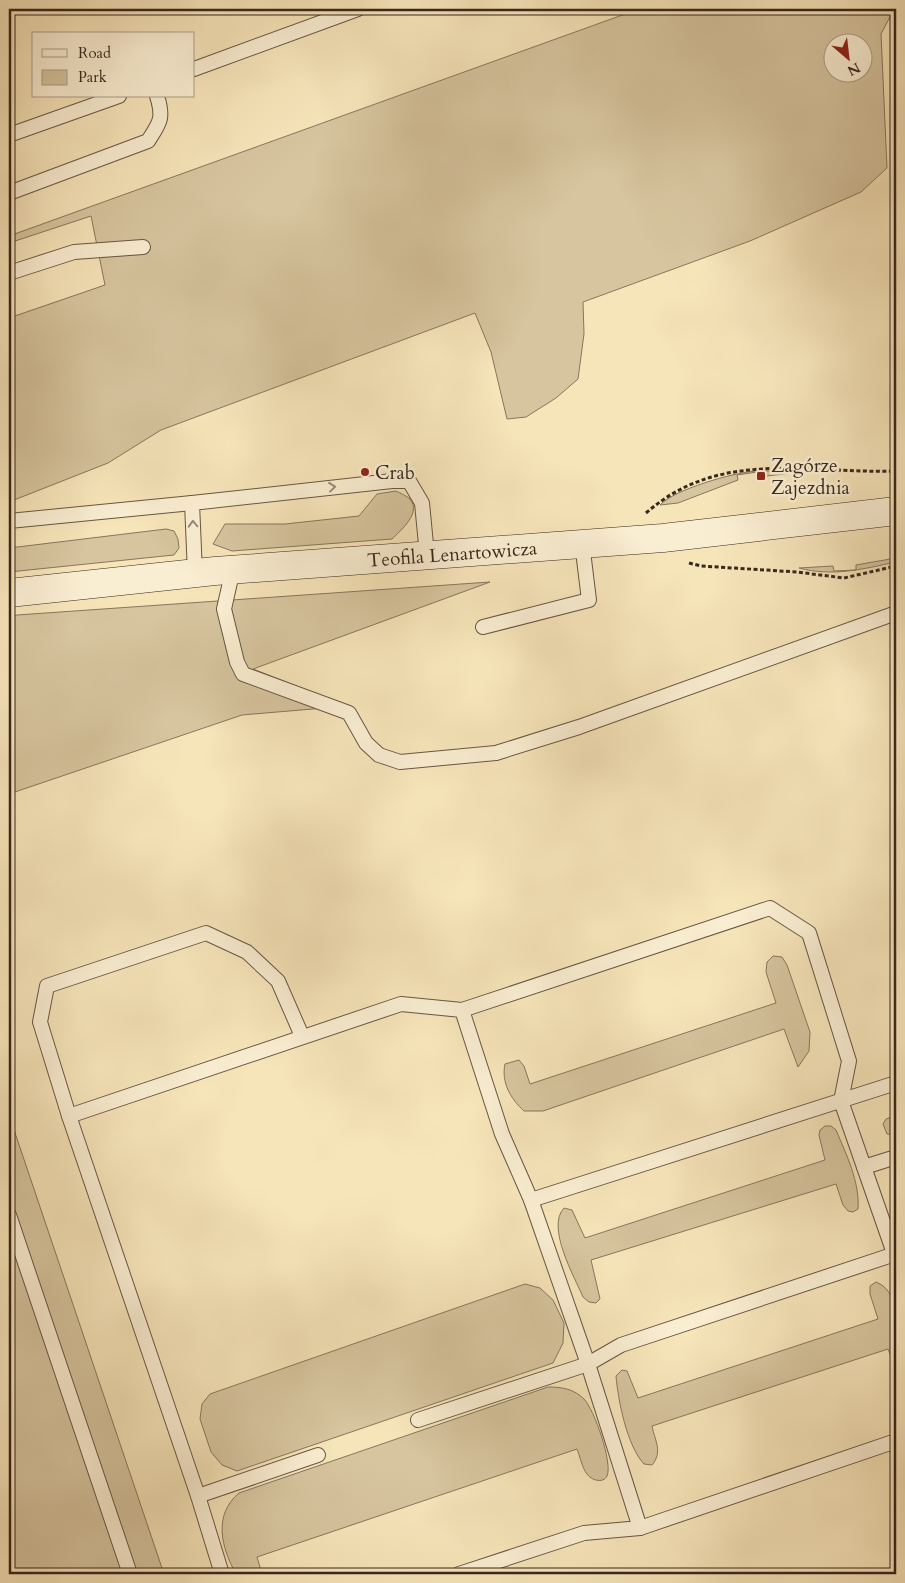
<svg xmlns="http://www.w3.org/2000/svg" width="905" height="1583" viewBox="0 0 905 1583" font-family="Cardo,serif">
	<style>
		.green { fill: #d7c59f; stroke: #88765e; fill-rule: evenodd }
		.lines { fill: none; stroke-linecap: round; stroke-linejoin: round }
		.lane-casing { stroke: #685644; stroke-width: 16 }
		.secondary-casing { stroke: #38271c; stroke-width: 29 }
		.path { stroke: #38271c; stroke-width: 3; stroke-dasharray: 4 2.5; stroke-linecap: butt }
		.lane { stroke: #faeed2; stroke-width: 14 }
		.secondary { stroke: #faeed2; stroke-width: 28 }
		.oneway { stroke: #998a77 }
		.poi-dot { fill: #8f2418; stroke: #faeed2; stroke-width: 2 }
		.labels { text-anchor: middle; stroke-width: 5; stroke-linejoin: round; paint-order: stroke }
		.poi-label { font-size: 19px; fill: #38271c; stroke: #faeed2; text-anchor: start }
		.street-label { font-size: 19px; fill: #38271c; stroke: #faeed2 }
	</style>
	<rect width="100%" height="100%" fill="#f7e5ba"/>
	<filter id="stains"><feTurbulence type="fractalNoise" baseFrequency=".004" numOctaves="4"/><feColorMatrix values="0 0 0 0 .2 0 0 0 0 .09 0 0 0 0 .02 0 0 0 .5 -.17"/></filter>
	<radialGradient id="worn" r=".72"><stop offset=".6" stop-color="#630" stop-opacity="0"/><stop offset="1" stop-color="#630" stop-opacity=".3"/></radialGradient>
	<!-- green -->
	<g class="green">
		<path d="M639 9H894L881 34 887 168 861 192 750 241 583 302 584 334 578 379 556 398 526 417 507 419 491 352 475 313 161 430 108 463 9 502V318L105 285 91 216 9 243V236ZM832 42H862V72H832Z"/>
		<path d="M755 471H809L758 477 757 472 737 475 738 480 678 503 660 505C675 489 733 473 755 471Z"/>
		<path d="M396 491C400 493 407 496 410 499 422 513 400 531 392 539L232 551 213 544 225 524H285L359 516 377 494Z"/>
		<polygon points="166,529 174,531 178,539 179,548 174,555 9,572 9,548"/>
		<path d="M896 558V562C863 569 833 577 799 568L833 566 834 571 856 570V565Z"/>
		<polygon points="490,582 253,669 348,706 242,715 9,794 9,618 17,615"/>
		<path d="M773 956 782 957 787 965 810 1032 809 1051 798 1067 784 1029 543 1111H524C511 1099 501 1083 505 1064L519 1060 524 1066 530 1084 776 1003 766 972 767 962Z"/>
		<polygon points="9,1115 164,1574 9,1574"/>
		<polygon points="896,1115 896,1135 887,1134 883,1124 886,1119"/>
		<path d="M825 1126H831L836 1130C846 1154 860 1182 858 1209L853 1212 848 1211 843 1205 836 1184 591 1260 600 1299 596 1303 589 1302 583 1297C574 1276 546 1227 564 1208L572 1210 585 1238 825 1160 819 1135 820 1130Z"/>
		<path d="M876 1282C905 1293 896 1342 896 1368L888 1349 652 1426C655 1441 663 1452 652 1465L644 1464C627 1446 618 1400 616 1376L622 1370 627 1371 638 1398 878 1319 870 1294V1286Z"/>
		<polygon points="525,1284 540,1288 553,1300 564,1323 563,1343 553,1363 237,1471 222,1465 211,1452 200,1419 202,1404 210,1394"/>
		<path d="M548 1387C562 1387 574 1389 584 1399 594 1409 613 1463 607 1476 603 1484 591 1480 587 1474 582 1468 580 1456 577 1449L257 1557 262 1574H236C221 1547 213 1515 239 1493Z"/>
	</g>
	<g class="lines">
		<defs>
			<g id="lane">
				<polyline points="194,69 358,9"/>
				<polyline points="9,135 119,96"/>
				<path d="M9 193 148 141C160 123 164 118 157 96"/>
				<polyline points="9,273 74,252 143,247"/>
				<polyline points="9,521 192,503"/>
				<polyline points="233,569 224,609 237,662 243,674 349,713 366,743 379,755 400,762 496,753 579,727 896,613"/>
				<polyline points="195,573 192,503 392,481 409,481 422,503 427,555"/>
				<polyline points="483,627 589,600 582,543"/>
				<polyline points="462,1010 502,1134 531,1200 588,1364 640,1528"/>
				<polyline points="69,1116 401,1004 462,1010 770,908 809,933 849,1061 841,1101 896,1259"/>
				<polyline points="864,1167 896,1157"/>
				<polyline points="531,1200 896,1083"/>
				<polyline points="9,1215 130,1574"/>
				<polyline points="418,1420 588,1364 621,1345 895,1254"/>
				<polyline points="198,1496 318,1455"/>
				<polyline points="222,1574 198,1496 69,1116 40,1022 47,986 206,933 247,952 278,981 302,1036"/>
				<polyline points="459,1574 584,1533 640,1528 896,1441"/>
			</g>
			<g id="secondary">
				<path id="s1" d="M9 593 215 571 663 538 896 511"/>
			</g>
		</defs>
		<!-- lane casing -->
		<use href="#lane" class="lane-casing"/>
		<!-- secondary casing -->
		<use href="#secondary" class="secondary-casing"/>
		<!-- path -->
		<g class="path">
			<path d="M646 513C720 448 808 474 896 471"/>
			<polyline points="689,563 701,566 797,572 844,578 896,566"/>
		</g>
		<!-- lane -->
		<use href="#lane" class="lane"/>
		<!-- secondary -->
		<use href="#secondary" class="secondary"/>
	</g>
	<!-- one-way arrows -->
	<defs><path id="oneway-chevron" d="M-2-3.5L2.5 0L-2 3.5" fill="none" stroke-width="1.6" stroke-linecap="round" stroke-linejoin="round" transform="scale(1.25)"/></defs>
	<g class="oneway">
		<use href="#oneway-chevron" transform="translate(332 487) rotate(-6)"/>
		<use href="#oneway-chevron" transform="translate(193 524) rotate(-92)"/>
	</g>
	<!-- markers -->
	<g class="poi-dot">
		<circle cx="365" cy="472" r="5"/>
		<rect x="756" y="471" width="10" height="10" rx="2.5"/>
	</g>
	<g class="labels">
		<!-- poi labels -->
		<g class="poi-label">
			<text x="771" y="472">Zagórze<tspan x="771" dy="22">Zajezdnia</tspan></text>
			<text x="375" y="479">Crab</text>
		</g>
		<!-- street labels -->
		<g class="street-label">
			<text dy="7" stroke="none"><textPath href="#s1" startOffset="445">Teofila Lenartowicza</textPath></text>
		</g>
	</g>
	<!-- margin -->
	<rect width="905" height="1583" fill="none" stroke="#f7e5ba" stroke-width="30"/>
	<rect x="10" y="10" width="885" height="1563" fill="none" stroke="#38271c" stroke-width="2.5"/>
	<rect x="15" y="15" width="875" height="1553" fill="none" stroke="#38271c"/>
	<!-- legend -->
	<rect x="32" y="32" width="162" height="65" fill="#faeed2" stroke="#ac9e89"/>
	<rect x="42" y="49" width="25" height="8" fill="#faeed2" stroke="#ac9e89"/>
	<text x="78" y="58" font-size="15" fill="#38271c">Road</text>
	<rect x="42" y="70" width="25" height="15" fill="#d7c59f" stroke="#ac9e89"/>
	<text x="78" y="82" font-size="15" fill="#38271c">Park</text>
	<!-- north arrow -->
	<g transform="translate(848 58) rotate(152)"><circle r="24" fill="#faeed2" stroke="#ac9e89"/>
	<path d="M0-4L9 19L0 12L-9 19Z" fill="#8f2418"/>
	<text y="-8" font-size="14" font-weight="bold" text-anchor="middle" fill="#38271c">N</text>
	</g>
	<rect width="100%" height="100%" filter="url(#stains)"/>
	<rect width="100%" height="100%" fill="url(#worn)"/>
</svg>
